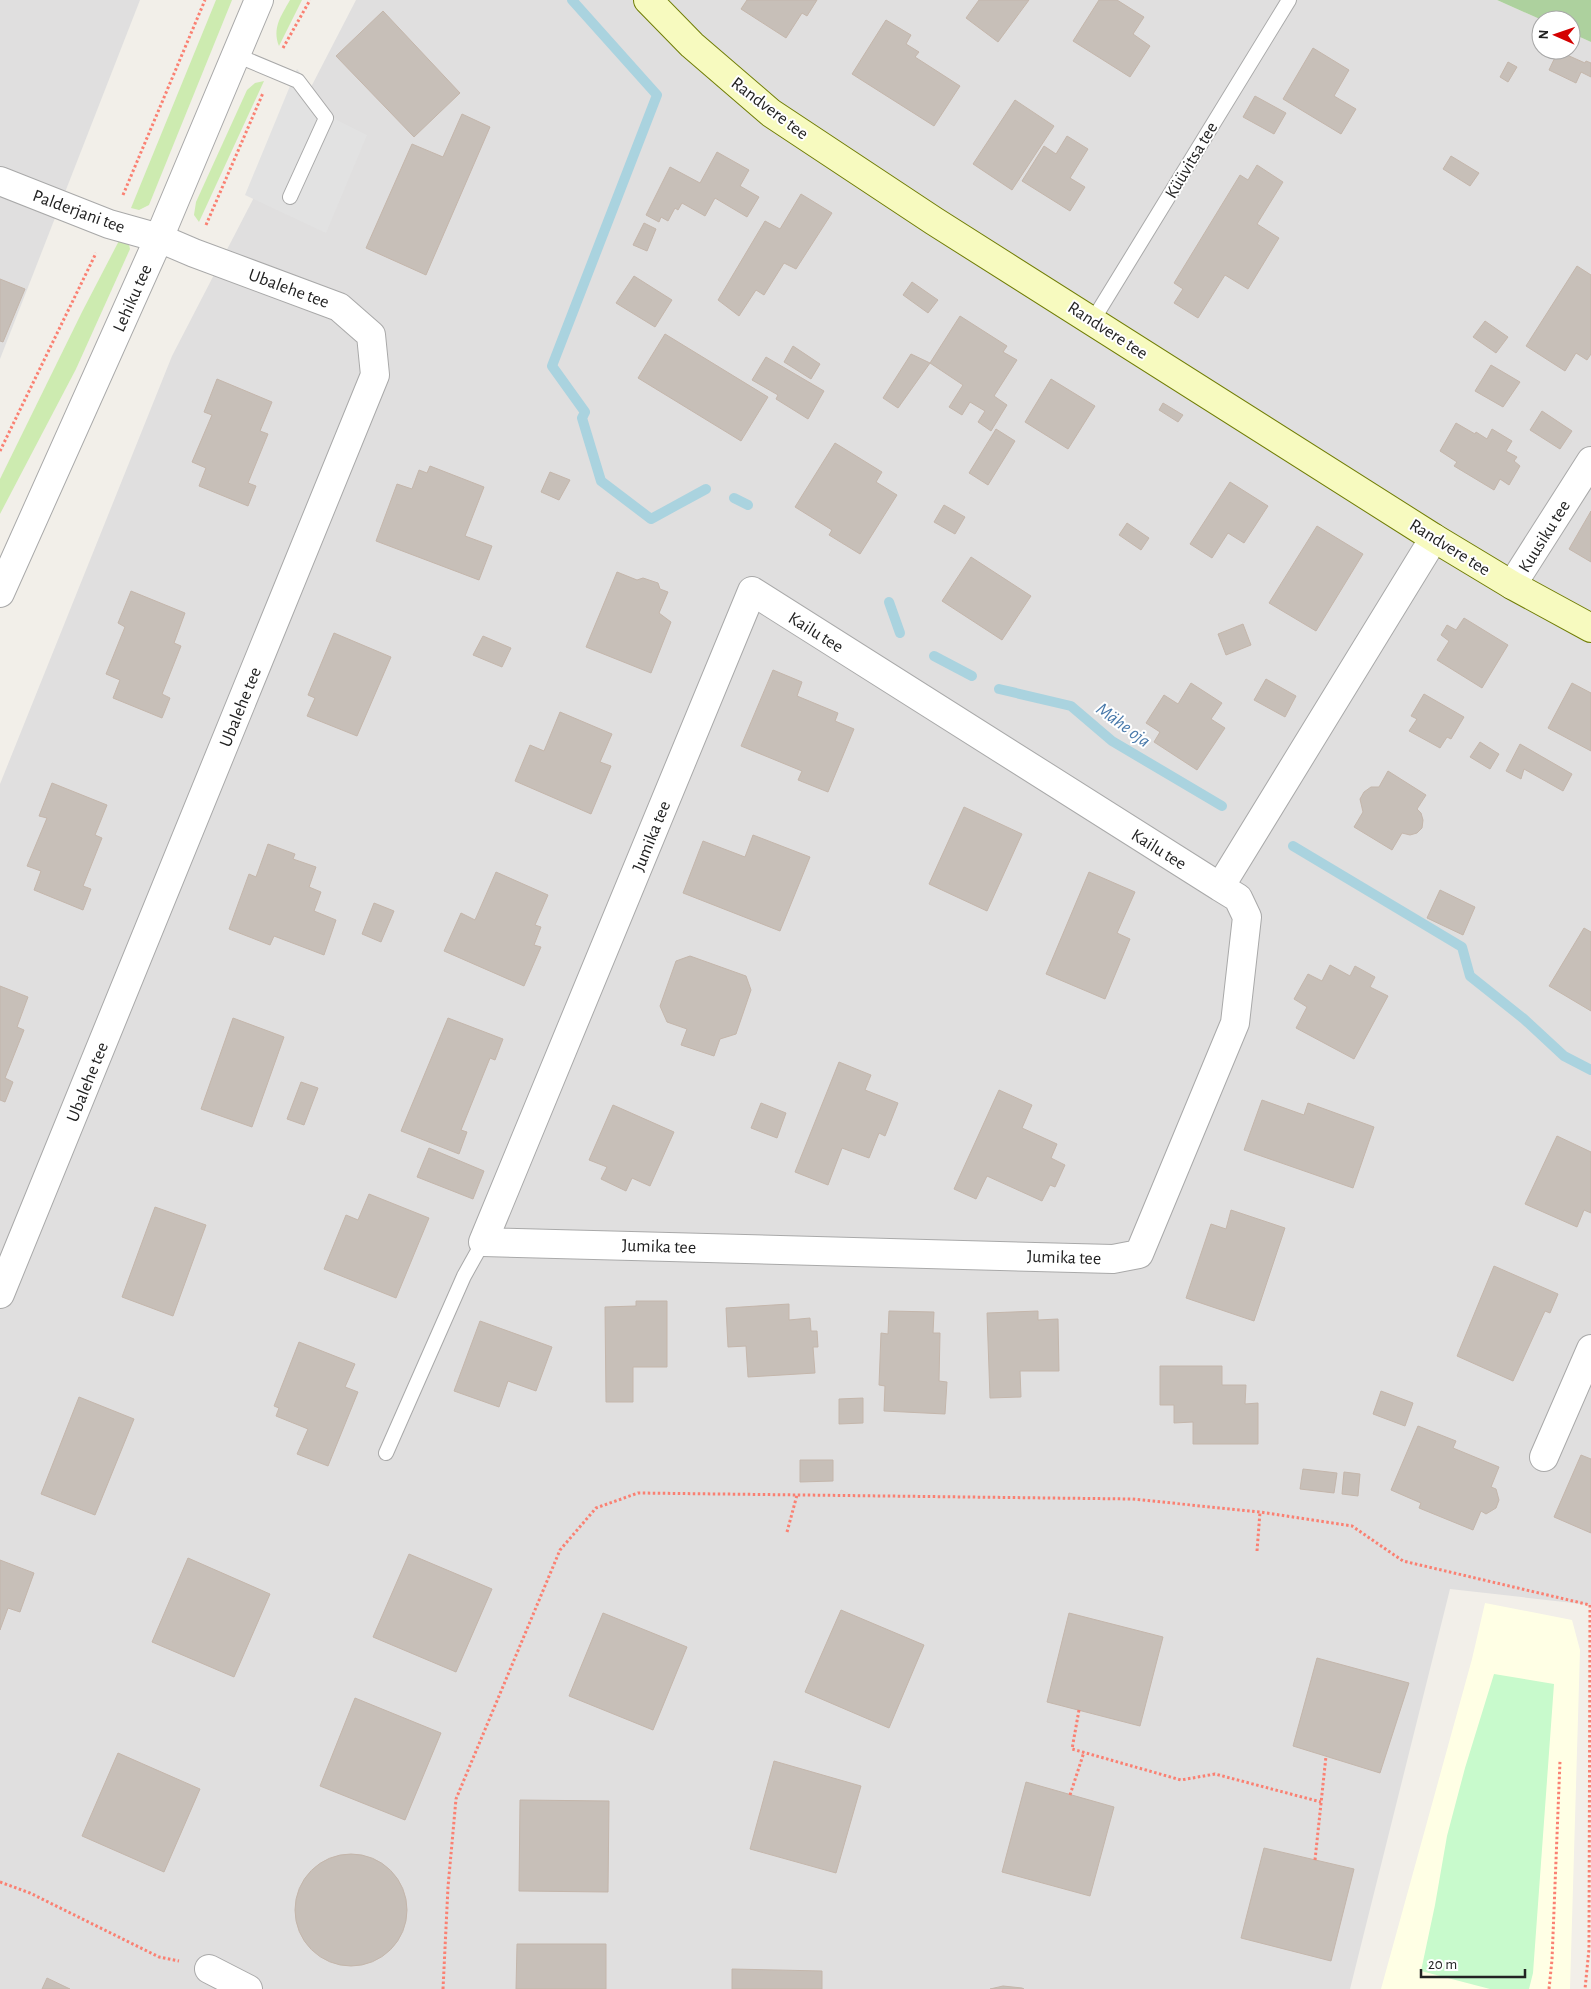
<svg xmlns="http://www.w3.org/2000/svg" width="1591" height="1989" viewBox="0 0 1591 1989" font-family="'Alegreya Sans',sans-serif">
	<style>
		.residential { fill: #e0dfdf }
		.education { fill: #ffffe5 }
		.grass { fill: #cdebb0 }
		.forest { fill: #add19e }
		.park { fill: #c8facc }
		.parking { fill: #e2e2e2 }
		.lines { fill: none; stroke-linecap: round; stroke-linejoin: round }
		.stream { stroke: #aad3df; stroke-width: 10 }
		.building { fill: #c7bfb8; stroke: #c4b6ab }
		.service-casing { stroke: #a9a9a9; stroke-width: 16 }
		.minor-casing { stroke: #a9a9a9; stroke-width: 30 }
		.secondary-casing { stroke: #707d05; stroke-width: 30 }
		.path { stroke: #fa8072; stroke-width: 3; stroke-dasharray: 2.5 2.5; stroke-linecap: butt }
		.service { stroke: #fff; stroke-width: 14 }
		.minor { stroke: #fff; stroke-width: 28 }
		.secondary { stroke: #f7fabf; stroke-width: 28 }
		.labels { text-anchor: middle; stroke-width: 4; stroke-linejoin: round; paint-order: stroke }
		.street-label { font-size: 18px; fill: #222; stroke: #fff }
		.water-label { font-size: 19px; font-style: italic; fill: #4a7aab; stroke: #fff }
	</style>
	<rect width="100%" height="100%" fill="#f2efe9"/>
	<!-- residential -->
	<g class="residential">
		<polygon points="0,0 140,0 0,359"/>
		<polygon points="356,0 1497,0 1542,20 1541,20 1541,50 1571,50 1571,33 1591,42 1591,1605 1450,1589 1350,1989 0,1989 0,784 172,356"/>
	</g>
	<!-- education -->
	<polygon class="education" points="1485,1603 1572,1620 1580,1650 1570,1989 1381,1989 1472,1659"/>
	<!-- grass -->
	<g class="grass">
		<polygon points="216,0 232,0 149,205 139,210 131,208"/>
		<path d="M290 0H302L279 46C272 28 281 16 290 0Z"/>
		<polygon points="264,81 199,222 194,215 196,202 247,90 255,83"/>
		<polygon points="123,233 128,240 130,249 76,369 0,514 0,479 82,312"/>
	</g>
	<!-- forest -->
	<polygon class="forest" points="1497,0 1591,0 1591,42 1571,33 1571,20 1542,20"/>
	<!-- park -->
	<polygon class="park" points="1494,1674 1554,1684 1533,1973 1529,1989 1490,1989 1421,1971 1435,1905 1447,1836 1465,1768"/>
	<!-- parking -->
	<polygon class="parking" points="297,69 337,120 367,135 326,233 245,195"/>
	<g class="lines">
		<!-- stream -->
		<g class="stream">
			<polyline points="572,0 657,95 552,366 585,412 582,418 601,481 651,519 706,489"/>
			<polyline points="734,498 748,505"/>
			<polyline points="889,602 900,633"/>
			<polyline points="934,656 972,676"/>
			<polyline points="999,689 1071,706 1112,741 1222,806"/>
			<polyline points="1293,846 1462,947 1470,976 1524,1019 1564,1056 1591,1070"/>
		</g>
	</g>
	<!-- building -->
	<g class="building">
		<polygon points="747,0 817,0 807,16 802,13 786,38 741,9"/>
		<polygon points="979,0 1029,0 998,42 966,18"/>
		<polygon points="1099,0 1117,0 1144,17 1133,34 1150,46 1130,77 1073,41"/>
		<polygon points="383,11 460,93 414,137 336,56"/>
		<polygon points="886,20 911,35 906,44 919,52 915,57 960,86 934,126 852,74"/>
		<polygon points="1313,48 1349,70 1334,96 1356,109 1341,134 1283,99"/>
		<polygon points="1558,51 1585,63 1586,61 1591,63 1591,77 1581,72 1576,83 1549,70"/>
		<polygon points="1508,62 1517,67 1508,82 1500,77"/>
		<polygon points="1255,96 1286,113 1274,134 1243,117"/>
		<polygon points="1015,100 1054,126 1012,190 973,164"/>
		<polygon points="462,114 490,127 426,275 366,248 412,144 443,157"/>
		<polygon points="1067,136 1088,149 1070,178 1085,187 1070,211 1022,181 1044,146 1056,154"/>
		<polygon points="717,152 749,170 740,186 759,197 747,217 715,198 705,216 682,203 678,210 675,208 668,221 661,217 659,222 646,215 670,167 700,183"/>
		<polygon points="1451,156 1479,173 1470,186 1443,169"/>
		<polygon points="1257,165 1283,182 1257,224 1279,238 1248,289 1225,275 1198,318 1174,303 1183,289 1174,283 1240,175 1248,180"/>
		<polygon points="801,194 832,213 796,269 784,263 764,295 756,290 739,316 718,300 765,221 780,229"/>
		<polygon points="644,223 656,229 647,251 633,245"/>
		<polygon points="1577,266 1591,275 1591,354 1587,360 1576,353 1565,371 1526,346"/>
		<polygon points="634,276 672,300 655,327 616,303"/>
		<polygon points="0,279 25,289 3,342 0,341"/>
		<polygon points="912,282 938,300 928,313 903,295"/>
		<polygon points="960,316 1007,346 1003,352 1017,360 994,396 1007,405 991,431 978,422 985,411 970,402 962,415 949,407 963,385 930,363"/>
		<polygon points="1485,321 1508,337 1496,353 1473,337"/>
		<polygon points="665,334 768,397 741,441 638,378"/>
		<polygon points="793,346 820,364 811,379 784,362"/>
		<polygon points="911,354 930,363 898,408 883,398"/>
		<polygon points="766,357 824,391 808,419 776,399 778,395 752,380"/>
		<polygon points="1491,365 1520,382 1503,407 1475,391"/>
		<polygon points="217,379 272,402 260,431 268,434 248,483 256,486 248,506 199,486 206,468 192,462 212,415 204,412"/>
		<polygon points="1051,379 1095,406 1068,449 1025,422"/>
		<polygon points="1163,403 1183,415 1178,422 1159,410"/>
		<polygon points="1542,411 1572,431 1560,449 1530,430"/>
		<polygon points="1456,423 1475,434 1476,432 1487,439 1492,429 1512,441 1506,451 1517,457 1514,461 1520,466 1509,485 1500,479 1494,490 1454,466 1457,462 1440,451"/>
		<polygon points="996,429 1015,441 988,485 969,473"/>
		<polygon points="835,443 882,472 876,482 897,495 860,554 829,535 832,530 795,507"/>
		<polygon points="430,466 484,487 465,536 492,546 479,580 376,541 397,484 412,489 419,470 427,473"/>
		<polygon points="550,472 570,480 559,500 541,492"/>
		<polygon points="1230,482 1268,506 1244,543 1228,533 1212,558 1190,544"/>
		<polygon points="944,505 965,517 955,534 934,522"/>
		<polygon points="1591,511 1591,562 1569,549"/>
		<polygon points="1127,523 1149,538 1141,550 1119,535"/>
		<polygon points="1317,526 1363,554 1316,631 1269,603"/>
		<polygon points="971,557 1031,596 1002,640 942,601"/>
		<polygon points="617,572 637,580 643,578 658,583 660,589 668,592 659,613 671,622 651,673 586,647"/>
		<polygon points="131,591 185,613 174,643 181,646 162,694 170,698 162,718 113,698 120,680 106,674 125,627 118,623"/>
		<polygon points="1464,618 1508,645 1482,688 1437,660 1449,641 1441,635 1447,625 1456,630"/>
		<polygon points="1243,624 1251,645 1226,655 1218,634"/>
		<polygon points="334,633 391,657 357,736 307,716 315,698 308,695"/>
		<polygon points="483,636 511,648 502,667 473,655"/>
		<polygon points="773,670 802,682 797,696 838,713 835,721 854,729 828,792 798,780 802,771 741,746"/>
		<polygon points="1266,679 1296,696 1285,717 1254,700"/>
		<polygon points="1191,683 1222,703 1211,719 1225,728 1197,770 1154,742 1160,732 1146,723 1164,695 1178,704"/>
		<polygon points="1572,683 1591,693 1591,751 1548,728"/>
		<polygon points="1424,694 1464,717 1451,739 1447,737 1440,748 1409,731 1417,719 1411,716"/>
		<polygon points="560,712 612,734 600,762 611,766 591,814 515,781 530,745 544,751"/>
		<polygon points="1480,742 1499,754 1490,769 1470,757"/>
		<polygon points="1520,744 1572,774 1563,791 1524,769 1521,779 1506,771"/>
		<polygon points="1388,771 1426,795 1417,809 1421,813 1423,820 1422,828 1417,833 1410,835 1402,833 1392,850 1354,827 1363,812 1360,799 1364,792 1371,787 1379,787"/>
		<polygon points="52,783 107,805 95,835 102,838 83,886 91,889 83,910 34,890 41,871 27,866 47,818 39,816"/>
		<polygon points="964,807 1022,834 987,911 929,884"/>
		<polygon points="753,835 810,857 780,931 683,893 703,841 745,857"/>
		<polygon points="268,844 295,854 293,859 316,867 309,887 321,892 314,911 336,920 324,955 274,936 270,945 229,929 249,874 256,877"/>
		<polygon points="496,872 548,895 535,925 541,927 534,945 541,947 524,986 444,951 461,913 475,920"/>
		<polygon points="1089,872 1135,892 1117,933 1130,939 1105,999 1046,974"/>
		<polygon points="1440,890 1475,907 1463,935 1427,918"/>
		<polygon points="374,903 394,911 381,942 362,934"/>
		<polygon points="1584,928 1591,932 1591,1011 1549,986"/>
		<polygon points="690,956 746,976 751,990 736,1034 720,1039 714,1056 681,1045 687,1029 667,1022 660,1006 676,961"/>
		<polygon points="1330,965 1350,976 1355,966 1375,977 1370,987 1388,996 1354,1059 1296,1028 1307,1007 1294,999 1308,974 1322,981"/>
		<polygon points="0,986 28,997 17,1027 24,1030 5,1078 13,1082 5,1102 0,1100"/>
		<polygon points="233,1018 284,1037 252,1127 201,1109"/>
		<polygon points="448,1018 503,1039 495,1060 490,1058 461,1130 467,1132 459,1154 401,1131"/>
		<polygon points="839,1062 871,1075 865,1090 898,1103 885,1136 879,1133 869,1158 842,1148 828,1185 795,1172"/>
		<polygon points="301,1082 318,1088 304,1125 287,1119"/>
		<polygon points="999,1090 1032,1105 1022,1128 1057,1144 1051,1158 1065,1165 1055,1187 1050,1185 1042,1201 987,1176 976,1199 954,1189"/>
		<polygon points="1262,1100 1304,1115 1308,1103 1374,1127 1353,1188 1244,1150"/>
		<polygon points="761,1103 786,1113 777,1138 751,1128"/>
		<polygon points="613,1105 674,1132 650,1186 632,1178 626,1191 601,1179 607,1167 589,1160"/>
		<polygon points="1557,1136 1591,1152 1591,1213 1584,1210 1577,1227 1525,1204"/>
		<polygon points="429,1148 484,1171 473,1199 417,1177"/>
		<polygon points="369,1194 429,1218 396,1298 324,1269 346,1215 358,1220"/>
		<polygon points="155,1207 206,1225 173,1316 122,1297"/>
		<polygon points="1231,1210 1285,1228 1254,1321 1186,1298 1211,1224 1226,1229"/>
		<polygon points="1494,1266 1558,1294 1550,1313 1545,1311 1513,1381 1457,1356"/>
		<polygon points="636,1301 667,1301 667,1367 633,1367 633,1402 606,1402 605,1307 636,1306"/>
		<polygon points="789,1304 789,1320 810,1318 811,1331 817,1331 818,1347 813,1347 815,1373 748,1377 746,1346 728,1347 726,1308"/>
		<polygon points="889,1311 934,1312 933,1333 940,1333 939,1381 947,1382 945,1414 884,1411 885,1386 879,1385 881,1333 888,1334"/>
		<polygon points="1038,1311 1038,1320 1058,1319 1059,1371 1020,1371 1021,1397 990,1398 987,1313"/>
		<polygon points="480,1321 552,1347 536,1391 508,1381 499,1407 454,1391"/>
		<polygon points="299,1342 355,1364 345,1387 358,1392 328,1466 297,1454 308,1429 276,1416 279,1408 274,1406"/>
		<polygon points="1160,1366 1222,1366 1222,1385 1246,1385 1245,1404 1258,1403 1258,1444 1193,1444 1193,1422 1174,1423 1174,1405 1160,1405"/>
		<polygon points="1381,1391 1413,1403 1405,1426 1373,1414"/>
		<polygon points="79,1397 134,1419 95,1515 41,1494"/>
		<polygon points="863,1398 863,1423 839,1424 839,1399"/>
		<polygon points="1418,1426 1456,1441 1453,1448 1499,1467 1491,1487 1496,1489 1499,1500 1496,1508 1486,1514 1481,1511 1473,1530 1419,1508 1421,1503 1391,1490"/>
		<polygon points="1581,1455 1591,1459 1591,1533 1554,1517"/>
		<polygon points="800,1460 833,1460 833,1481 800,1482"/>
		<polygon points="1303,1469 1337,1473 1334,1493 1300,1489"/>
		<polygon points="1344,1472 1360,1474 1358,1496 1342,1494"/>
		<polygon points="409,1554 492,1589 456,1672 373,1637"/>
		<polygon points="188,1558 270,1594 234,1677 152,1642"/>
		<polygon points="0,1560 34,1573 20,1612 8,1608 0,1630"/>
		<polygon points="841,1610 924,1645 889,1728 805,1692"/>
		<polygon points="603,1613 687,1647 653,1730 569,1696"/>
		<polygon points="1069,1613 1163,1637 1140,1726 1047,1702"/>
		<polygon points="1317,1658 1409,1683 1380,1773 1293,1746"/>
		<polygon points="355,1698 441,1733 405,1820 320,1786"/>
		<polygon points="118,1753 200,1789 164,1872 82,1836"/>
		<polygon points="774,1761 861,1786 836,1873 750,1849"/>
		<polygon points="1026,1782 1114,1807 1090,1896 1002,1872"/>
		<polygon points="520,1800 609,1801 608,1892 519,1891"/>
		<polygon points="1264,1848 1354,1869 1331,1961 1241,1938"/>
		<circle cx="351" cy="1910" r="56"/>
		<polygon points="517,1944 606,1944 606,1989 516,1989"/>
		<polygon points="732,1969 822,1971 822,1989 732,1989"/>
		<polygon points="47,1978 70,1989 42,1989"/>
		<polygon points="1003,1986 1022,1988 1024,1989 990,1989"/>
	</g>
	<g class="lines">
		<defs>
			<g id="service">
				<polyline points="236,55 298,81 326,118 290,197"/>
				<polyline points="1093,320 1289,0"/>
				<polyline points="386,1453 464,1276 483,1242"/>
			</g>
			<g id="minor">
				<polyline points="0,181 109,224 159,238 194,253 339,307 371,335 375,375 0,1294"/>
				<polyline points="1512,585 1591,461"/>
				<polyline points="0,593 159,238 259,0"/>
				<polyline points="1220,887 1238,898 1247,917 1235,1023 1139,1254 1113,1259 483,1242 752,591 1220,887 1434,538"/>
				<polyline points="1544,1457 1591,1349"/>
				<polyline points="209,1969 248,1989"/>
			</g>
			<polyline id="secondary" points="648,0 692,45 771,113 934,221 1434,538 1512,585 1591,628"/>
		</defs>
		<!-- service casing -->
		<use href="#service" class="service-casing"/>
		<!-- minor casing -->
		<use href="#minor" class="minor-casing"/>
		<!-- secondary casing -->
		<use href="#secondary" class="secondary-casing"/>
		<!-- path -->
		<g class="path">
			<polyline points="283,48 310,0"/>
			<polyline points="123,195 205,0"/>
			<polyline points="206,225 263,93"/>
			<polyline points="0,451 96,253"/>
			<polyline points="787,1532 797,1495"/>
			<polyline points="1257,1551 1260,1512"/>
			<polyline points="1079,1710 1072,1749 1181,1780 1215,1774 1321,1802"/>
			<polyline points="1070,1795 1084,1752"/>
			<polyline points="1315,1860 1326,1756"/>
			<polyline points="0,1882 30,1893 159,1957 179,1961"/>
			<polyline points="443,1989 448,1887 456,1799 560,1550 596,1508 638,1493 1132,1499 1260,1512 1352,1526 1403,1561 1590,1605 1589,1949 1585,1989"/>
			<polyline points="1549,1989 1552,1960 1560,1761"/>
		</g>
		<!-- service -->
		<use href="#service" class="service"/>
		<!-- minor -->
		<use href="#minor" class="minor"/>
		<!-- secondary -->
		<use href="#secondary" class="secondary"/>
	</g>
	<g class="labels">
		<!-- street labels -->
		<g class="street-label">
			<text transform="translate(770 108) rotate(37)" y="6">Randvere tee</text>
			<text transform="translate(1191 160) rotate(-59)" y="6">Küüvitsa tee</text>
			<text transform="translate(79 211) rotate(20)" y="6">Palderjani tee</text>
			<text transform="translate(289 288) rotate(20)" y="6">Ubalehe tee</text>
			<text transform="translate(132 298) rotate(-66)" y="6">Lehiku tee</text>
			<text transform="translate(1108 330) rotate(33)" y="6">Randvere tee</text>
			<text transform="translate(1544 536) rotate(-58)" y="6">Kuusiku tee</text>
			<text transform="translate(1450 547) rotate(32)" y="6">Randvere tee</text>
			<text transform="translate(816 632) rotate(32)" y="6">Kailu tee</text>
			<text transform="translate(240 707) rotate(-68)" y="6">Ubalehe tee</text>
			<text transform="translate(651 836) rotate(-68)" y="6">Jumika tee</text>
			<text transform="translate(1159 849) rotate(32)" y="6">Kailu tee</text>
			<text transform="translate(87 1082) rotate(-68)" y="6">Ubalehe tee</text>
			<text transform="translate(659 1246) rotate(2)" y="6">Jumika tee</text>
			<text transform="translate(1064 1257) rotate(2)" y="6">Jumika tee</text>
		</g>
		<!-- water labels -->
		<g class="water-label">
			<text transform="translate(1124 724) rotate(36)" y="7">Mähe oja</text>
		</g>
	</g>
	<!-- north arrow -->
	<g transform="translate(1556 35) rotate(272)"><circle r="24" fill="#ffffff" stroke="#a7a7a7"/>
	<path d="M0-4L9 19L0 12L-9 19Z" fill="#d40000"/>
	<text y="-8" font-size="14" font-weight="bold" text-anchor="middle" fill="#222222">N</text>
	</g>
	<!-- scale -->
	<path d="M1421 1969v8h104v-8" fill="none" stroke="#222222" stroke-width="2.5"/>
	<text x="1428" y="1969" font-size="15" fill="#222222" stroke="#ffffff" stroke-width="4" paint-order="stroke">20 m</text>
</svg>
